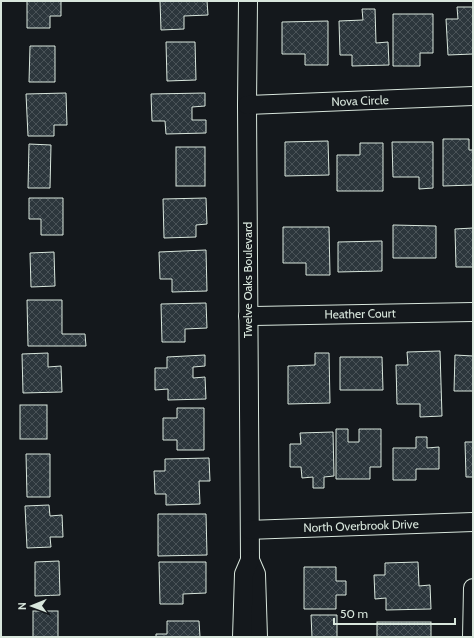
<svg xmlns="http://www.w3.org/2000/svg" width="474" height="638" viewBox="0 0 474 638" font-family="Cabin,sans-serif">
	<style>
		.building { fill: url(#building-cross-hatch); stroke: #d8e6dc }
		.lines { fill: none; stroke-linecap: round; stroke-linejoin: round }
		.minor-casing { stroke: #d8e6dc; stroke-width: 20 }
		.minor { stroke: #14181c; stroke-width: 18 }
		.labels { text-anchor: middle; stroke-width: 3; stroke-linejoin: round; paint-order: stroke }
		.street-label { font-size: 12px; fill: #d8e6dc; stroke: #14181c }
	</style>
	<defs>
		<pattern id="building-cross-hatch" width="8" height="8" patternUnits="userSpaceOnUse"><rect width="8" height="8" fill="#2c363c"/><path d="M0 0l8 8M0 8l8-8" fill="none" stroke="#4a5358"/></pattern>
	</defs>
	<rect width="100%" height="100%" fill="#14181c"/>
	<!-- building -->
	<g class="building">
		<polygon points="27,1 61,1 61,16 50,16 50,28 27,28"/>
		<polygon points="160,1 207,1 208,15 184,16 184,29 161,30"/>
		<polygon points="457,7 473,7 473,54 448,55 446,19 458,19"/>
		<polygon points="362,9 375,9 376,43 388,42 389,65 352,66 352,55 340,55 339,21 363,20"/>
		<polygon points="393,14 433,14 433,53 420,53 420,66 393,66"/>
		<polygon points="328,21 328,65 305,65 305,54 282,54 282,22"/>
		<polygon points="166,42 195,42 196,80 167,81"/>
		<polygon points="30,46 55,46 55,82 29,82"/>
		<polygon points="66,93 67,125 54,125 54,136 28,136 26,94"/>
		<polygon points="205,93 205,106 192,107 192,120 206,120 206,133 166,134 165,121 152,121 151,94"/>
		<polygon points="443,139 469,139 469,150 473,150 473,185 443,186"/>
		<polygon points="328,141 329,175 285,176 285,142"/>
		<polygon points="392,142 433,142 433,188 419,189 419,177 393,177"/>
		<polygon points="360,143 383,143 383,191 337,191 337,155 360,155"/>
		<polygon points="29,144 51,145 50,188 28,188"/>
		<rect x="176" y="147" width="29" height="39"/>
		<polygon points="29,198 63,198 63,235 41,235 41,219 29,219"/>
		<polygon points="206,198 207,224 196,225 196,237 164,238 163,199"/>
		<polygon points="393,225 436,226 436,258 393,258"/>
		<polygon points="283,227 329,227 330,275 306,275 306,263 283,263"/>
		<polygon points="473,228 473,267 456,267 455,229"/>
		<polygon points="382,241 382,271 338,272 338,242"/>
		<polygon points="206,250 207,291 172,292 172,279 160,279 159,252"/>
		<polygon points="54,252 55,286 31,287 30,253"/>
		<polygon points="27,300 62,300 62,334 85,334 86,346 28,346"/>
		<polygon points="206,303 207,328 185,329 185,342 162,342 161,304"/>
		<polygon points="440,351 442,416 420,417 420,404 397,404 396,365 408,365 407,352"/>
		<polygon points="48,353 48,367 61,366 62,392 23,393 22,354"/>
		<polygon points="315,353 329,353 330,403 288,404 288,366 315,365"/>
		<polygon points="205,355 205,366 193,367 193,378 205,377 206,399 168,400 168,389 155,390 155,368 167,368 167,357"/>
		<polygon points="455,355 473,356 473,391 454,391"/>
		<polygon points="340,357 382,357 383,390 340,390"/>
		<rect x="20" y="405" width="27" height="34"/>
		<polygon points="177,408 204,408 204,450 177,450 177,440 163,440 163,418 177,418"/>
		<polygon points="336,429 348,429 348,442 359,442 359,429 381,429 381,467 370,467 370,479 336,479"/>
		<polygon points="333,432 334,476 324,477 324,488 313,488 313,477 302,478 301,467 290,467 290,444 301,444 300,433"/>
		<polygon points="416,437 427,437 427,448 439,447 439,469 416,469 416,480 393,480 393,448 416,448"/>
		<polygon points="465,442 473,442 473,477 466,477"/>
		<polygon points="26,454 50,454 50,497 27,497"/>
		<polygon points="209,458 210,481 199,481 200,504 166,505 166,494 155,494 154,471 165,471 165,459"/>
		<polygon points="49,505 50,516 62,515 63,537 50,537 51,547 27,548 25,506"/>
		<polygon points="158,514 206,514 207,555 158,556"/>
		<polygon points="59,561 60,595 35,596 35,562"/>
		<polygon points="159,562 206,562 206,593 183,594 183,604 160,604"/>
		<polygon points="418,562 419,586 430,585 431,609 386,610 386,598 375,599 374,575 385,575 385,563"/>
		<polygon points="304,567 336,567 336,581 346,581 346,595 336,595 336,609 304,609"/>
		<rect x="33" y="611" width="25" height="26"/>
		<polygon points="311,615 337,615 337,637 312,637"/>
		<polygon points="167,621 199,621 200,637 156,637 156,634 167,634"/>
		<rect x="377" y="622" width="54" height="15"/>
	</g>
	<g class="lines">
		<defs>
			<g id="minor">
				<polyline points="248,1 247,105 250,560 256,574 258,637"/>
				<polyline points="247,105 473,96"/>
				<polyline points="248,316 473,312"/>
				<polyline points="250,530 473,522"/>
				<polyline points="242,637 244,574 250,560"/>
				<polyline points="472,637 473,588"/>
			</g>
		</defs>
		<!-- minor casing -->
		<use href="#minor" class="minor-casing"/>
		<!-- minor -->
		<use href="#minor" class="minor"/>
	</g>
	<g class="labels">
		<!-- street labels -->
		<g class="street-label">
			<text transform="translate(360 101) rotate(-2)" y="4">Nova Circle</text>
			<text transform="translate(248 280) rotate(-90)" y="4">Twelve Oaks Boulevard</text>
			<text transform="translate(360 314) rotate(-1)" y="4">Heather Court</text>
			<text transform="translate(361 526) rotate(-2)" y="4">North Overbrook Drive</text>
		</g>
	</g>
	<!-- border -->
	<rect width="474" height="638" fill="none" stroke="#d8e6dc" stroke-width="4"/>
	<!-- north arrow -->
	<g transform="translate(32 606) rotate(269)" stroke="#14181c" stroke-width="3" paint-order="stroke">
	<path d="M0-3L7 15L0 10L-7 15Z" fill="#d8e6dc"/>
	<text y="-6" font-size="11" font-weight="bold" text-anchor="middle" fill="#d8e6dc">N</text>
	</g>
	<!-- scale -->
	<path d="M334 618v6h121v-6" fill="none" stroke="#d8e6dc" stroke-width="2"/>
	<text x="340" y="618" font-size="12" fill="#d8e6dc" stroke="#14181c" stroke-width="3" paint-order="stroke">50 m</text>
</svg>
